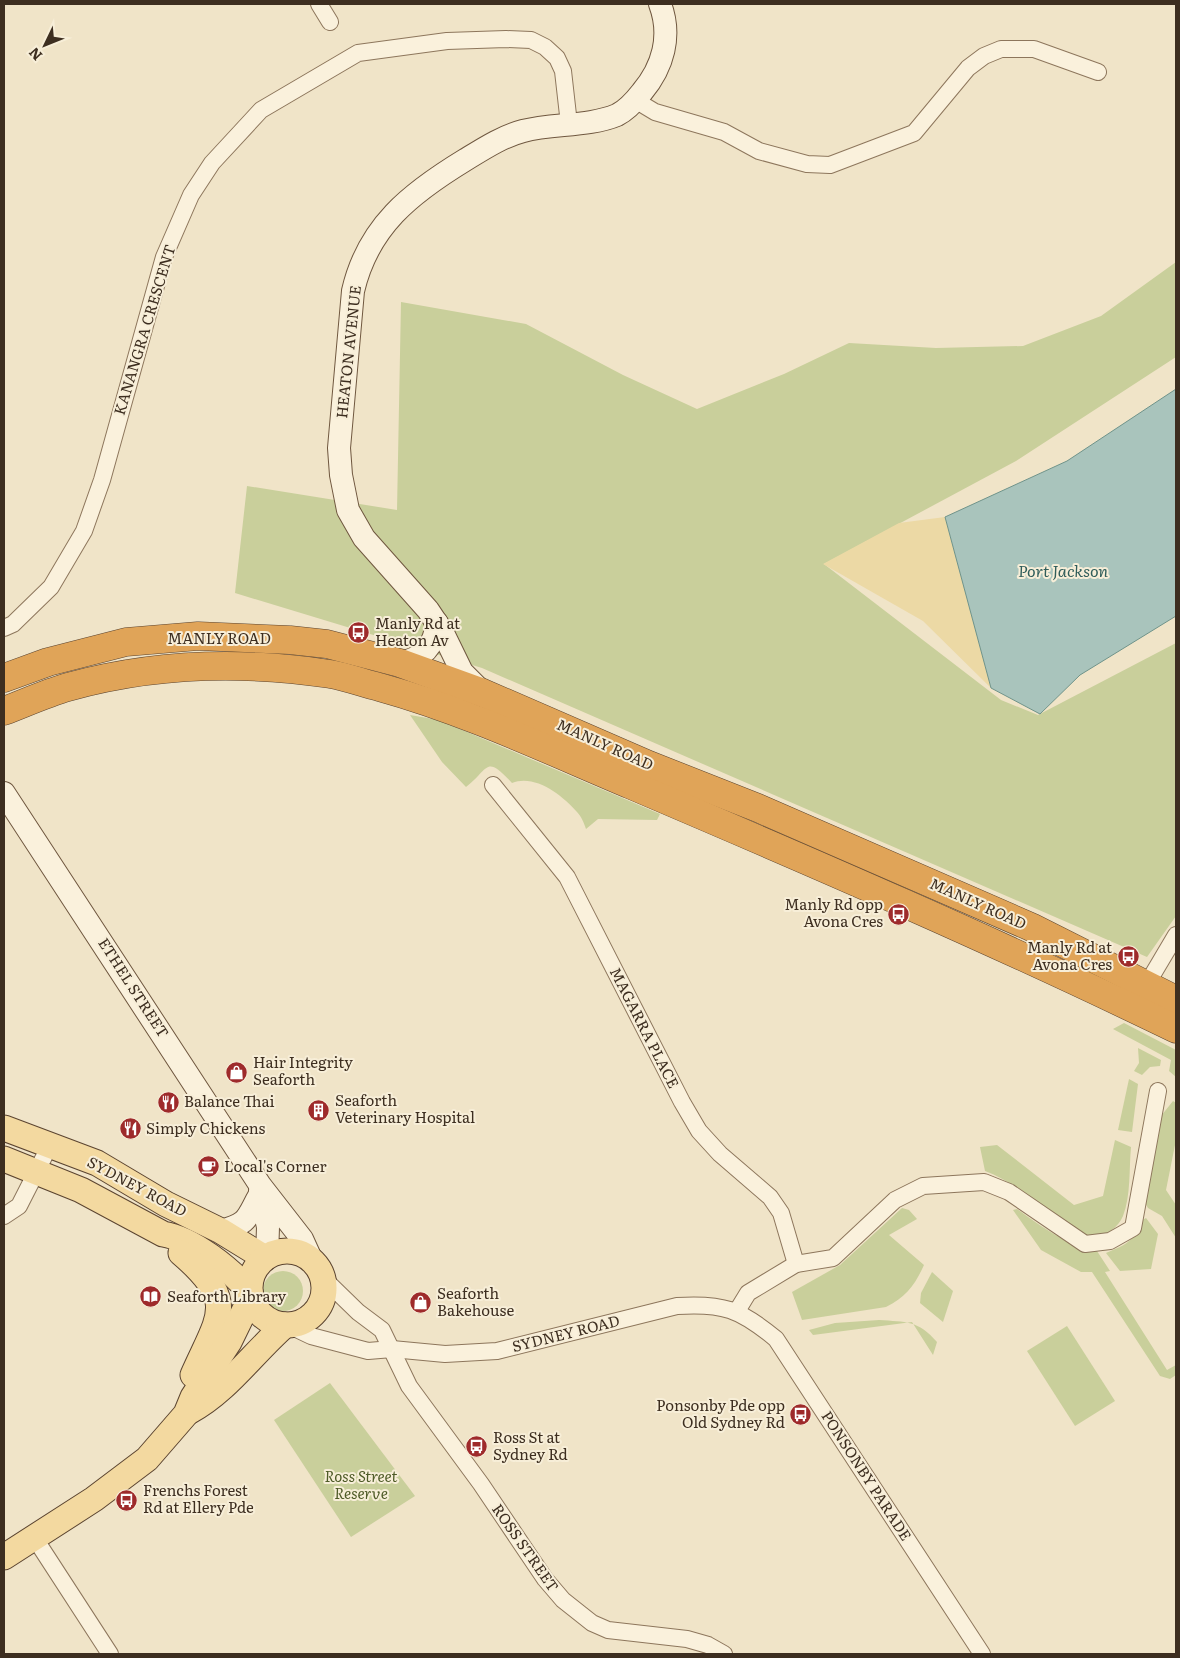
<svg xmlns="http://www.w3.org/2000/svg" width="1180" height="1658" viewBox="0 0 1180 1658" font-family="Literata,serif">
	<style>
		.green { fill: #c9cf9b }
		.sand { fill: #ecd9a5 }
		.water { fill: #a9c4bc; stroke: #6f938a }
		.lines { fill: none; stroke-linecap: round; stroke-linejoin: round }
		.street-casing { stroke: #8d765c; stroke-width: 18 }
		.secondary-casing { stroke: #6f573f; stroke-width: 24 }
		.primary-casing { stroke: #5b4430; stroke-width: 27 }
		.highway-casing { stroke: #5b4430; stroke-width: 29 }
		.street { stroke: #faf1dc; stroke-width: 16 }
		.secondary { stroke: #faf1dc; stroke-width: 22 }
		.primary { stroke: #f3d9a0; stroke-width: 25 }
		.highway { stroke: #e0a458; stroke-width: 28 }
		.labels { text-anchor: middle; stroke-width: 4; stroke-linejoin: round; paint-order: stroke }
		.street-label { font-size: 15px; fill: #3d2e20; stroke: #f7eed8 }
		.poi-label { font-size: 15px; fill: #3d2e20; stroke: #f7eed8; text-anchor: start }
		.park-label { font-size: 15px; font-style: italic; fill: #4d5a26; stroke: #f7eed8 }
		.water-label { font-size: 16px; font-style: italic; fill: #2f5d5a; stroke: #f7eed8 }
	</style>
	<rect width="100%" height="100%" fill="#f0e4c8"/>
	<!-- green -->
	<g class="green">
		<polygon points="1176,262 1176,357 1016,461 824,564 1001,700 1038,715 1176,643 1176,916 1147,957 482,668 235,593 247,486 397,510 401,302 526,324 623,375 697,409 784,374 849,343 936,348 1023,346 1101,316"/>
		<path d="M410 715 439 720 660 814 657 820 598 819 586 829C584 823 581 816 577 812 562 795 535 774 512 783 485 754 490 768 466 787L442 762Z"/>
		<polygon points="1124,1023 1176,1050 1176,1077 1169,1071 1171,1060 1113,1029"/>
		<polygon points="1138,1048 1161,1060 1160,1066 1150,1067 1142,1075 1134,1071 1139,1063"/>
		<polygon points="1129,1079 1138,1084 1132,1132 1118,1130"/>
		<polygon points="1173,1101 1176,1103 1176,1140 1166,1190 1176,1205 1176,1238 1162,1216 1148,1208 1144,1201 1161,1116"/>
		<path d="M1115 1140 1131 1147C1129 1168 1131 1196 1123 1216 1117 1230 1101 1240 1085 1235 1062 1226 1042 1205 1022 1191 1010 1183 998 1176 985 1171L980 1147 997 1145 1074 1205 1103 1196Z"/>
		<path d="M902 1208 909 1210 917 1219 889 1235 924 1265C915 1285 906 1297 886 1307L802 1320 792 1292 840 1265Z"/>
		<path d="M1017 1209C1042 1227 1066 1245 1097 1251L1110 1271 1105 1272 1167 1370 1176 1365V1375L1170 1379 1160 1376 1092 1272H1081L1041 1250 1013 1210Z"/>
		<path d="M1146 1218 1158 1234 1151 1269 1120 1271 1106 1253C1115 1249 1125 1246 1132 1238 1137 1231 1137 1222 1146 1218Z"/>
		<circle cx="283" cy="1291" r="20"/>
		<polygon points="932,1272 953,1291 943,1322 920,1303 921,1293"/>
		<path d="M879 1320C906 1322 918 1320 937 1342L933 1355 912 1322 813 1335 809 1330 835 1323Z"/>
		<polygon points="1067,1326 1115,1401 1075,1426 1027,1351"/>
		<polygon points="330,1383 415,1496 351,1537 274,1420"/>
	</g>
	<!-- sand -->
	<polygon class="sand" points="945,517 991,688 923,621 823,564 899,523"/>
	<!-- water -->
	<polygon class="water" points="1176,389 1176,616 1080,675 1040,714 991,688 945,517 1067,461"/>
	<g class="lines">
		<defs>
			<g id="street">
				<polyline points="319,4 330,22"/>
				<polyline points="635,100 655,112 724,132 759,151 807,164 830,165 914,133 968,68 984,56 1001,49 1034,49 1098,72"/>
				<polyline points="4,628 13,624 51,587 84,531 102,480 164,257 191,195 212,163 261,110 358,53 447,41 506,39 531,40 545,47 557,58 563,71 569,124"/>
				<polyline points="493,785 567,877 682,1102 699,1131 720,1154 770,1197 781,1213 796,1264"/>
				<polyline points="1147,984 1176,935"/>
				<polyline points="4,1216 19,1206 50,1145"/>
				<polyline points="322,1277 358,1312 382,1330 409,1386 481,1484 545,1579 563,1600 592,1623 608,1630 687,1639 708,1645 724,1654"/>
				<polyline points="737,1311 748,1293 796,1264 833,1258 895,1200 923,1186 984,1182 1009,1192 1085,1244 1110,1241 1133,1228 1158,1091"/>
				<path d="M288 1325 311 1336 368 1351 392 1349 445 1354 497 1351 677 1306C723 1303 740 1309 776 1339L982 1654"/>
				<polyline points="34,1537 110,1654"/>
			</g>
			<g id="secondary">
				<path d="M400 663C423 658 434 647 437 623"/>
				<path d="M482 692 462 672 442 631 428 610 364 538 348 510 341 475 339 448 353 291C368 226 411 193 465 160 483 149 503 136 523 131 553 123 588 127 617 115 627 110 635 101 642 92 663 67 672 36 660 4"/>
				<polyline points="4,793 260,1185 302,1239 312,1261"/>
				<polyline points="260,1191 268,1227 267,1257"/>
				<path d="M221 1231C249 1223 246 1219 259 1196"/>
			</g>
			<g id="primary">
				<polyline points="4,1128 97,1163 166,1204 221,1231 265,1258"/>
				<path d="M4 1159 81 1190 163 1234C193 1239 230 1269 250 1292"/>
				<circle cx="287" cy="1288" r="37"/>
				<path d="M181 1253C238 1302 220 1314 193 1375"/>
				<path d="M190 1411C227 1391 253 1353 285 1325"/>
				<polyline points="4,1557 94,1499 147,1459 186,1414 193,1397 229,1342 251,1297"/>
			</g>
			<g id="highway">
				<polyline points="4,678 48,662 126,642 198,636 290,640 327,644 400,663 483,693 649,765 758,808 1031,927 1176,1000"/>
				<path d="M4 711C25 703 47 693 68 687 154 663 243 661 330 674 347 677 363 683 379 687 466 711 548 750 631 785 814 863 997 942 1176 1029"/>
			</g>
		</defs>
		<!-- street casing -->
		<use href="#street" class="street-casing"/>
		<!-- secondary casing -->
		<use href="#secondary" class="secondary-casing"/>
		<!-- primary casing -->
		<use href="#primary" class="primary-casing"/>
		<!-- highway casing -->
		<use href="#highway" class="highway-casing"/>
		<!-- street -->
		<use href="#street" class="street"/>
		<!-- secondary -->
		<use href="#secondary" class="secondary"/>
		<!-- primary -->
		<use href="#primary" class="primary"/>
		<!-- highway -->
		<use href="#highway" class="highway"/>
	</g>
	<!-- icons -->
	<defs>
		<symbol id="bus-disc" viewBox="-11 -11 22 22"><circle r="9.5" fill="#9e2a2b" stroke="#f7eed8"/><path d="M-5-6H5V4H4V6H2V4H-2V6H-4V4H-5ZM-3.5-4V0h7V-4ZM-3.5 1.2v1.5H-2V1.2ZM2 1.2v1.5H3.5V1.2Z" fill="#fff"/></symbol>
		<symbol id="shop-disc" viewBox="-11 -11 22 22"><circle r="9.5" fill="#9e2a2b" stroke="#f7eed8"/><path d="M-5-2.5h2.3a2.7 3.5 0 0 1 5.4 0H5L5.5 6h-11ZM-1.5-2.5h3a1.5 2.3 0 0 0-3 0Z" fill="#fff"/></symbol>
		<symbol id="restaurant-disc" viewBox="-11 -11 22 22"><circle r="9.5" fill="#9e2a2b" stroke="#f7eed8"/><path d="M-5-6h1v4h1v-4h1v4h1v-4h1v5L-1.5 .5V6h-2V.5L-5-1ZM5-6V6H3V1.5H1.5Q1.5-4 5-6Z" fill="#fff"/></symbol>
		<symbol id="building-disc" viewBox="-11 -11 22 22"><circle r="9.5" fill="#9e2a2b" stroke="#f7eed8"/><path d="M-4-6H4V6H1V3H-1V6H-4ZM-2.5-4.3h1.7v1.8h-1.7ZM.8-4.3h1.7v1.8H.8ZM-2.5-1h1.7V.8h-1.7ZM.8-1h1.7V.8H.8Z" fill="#fff"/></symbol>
		<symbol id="cafe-disc" viewBox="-11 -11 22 22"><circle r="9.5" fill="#9e2a2b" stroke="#f7eed8"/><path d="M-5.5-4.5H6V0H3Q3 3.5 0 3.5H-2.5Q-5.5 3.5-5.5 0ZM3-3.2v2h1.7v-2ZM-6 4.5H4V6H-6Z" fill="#fff"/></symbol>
		<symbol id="library-disc" viewBox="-11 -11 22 22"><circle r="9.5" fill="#9e2a2b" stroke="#f7eed8"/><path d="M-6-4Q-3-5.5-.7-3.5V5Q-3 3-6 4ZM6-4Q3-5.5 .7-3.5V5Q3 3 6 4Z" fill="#fff"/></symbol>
	</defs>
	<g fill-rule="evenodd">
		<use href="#bus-disc" x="346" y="620" width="25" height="25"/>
		<use href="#bus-disc" x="886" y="902" width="25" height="25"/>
		<use href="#bus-disc" x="1116" y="944" width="25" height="25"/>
		<use href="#shop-disc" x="224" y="1060" width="25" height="25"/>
		<use href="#restaurant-disc" x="156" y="1090" width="25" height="25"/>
		<use href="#building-disc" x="306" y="1098" width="25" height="25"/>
		<use href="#restaurant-disc" x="118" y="1116" width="25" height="25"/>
		<use href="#cafe-disc" x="196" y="1154" width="25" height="25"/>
		<use href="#library-disc" x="138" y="1284" width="25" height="25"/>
		<use href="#shop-disc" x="408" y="1290" width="25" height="25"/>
		<use href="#bus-disc" x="788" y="1402" width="25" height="25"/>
		<use href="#bus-disc" x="464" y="1434" width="25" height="25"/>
		<use href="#bus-disc" x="114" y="1488" width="25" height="25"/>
	</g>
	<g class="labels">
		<!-- street labels -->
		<g class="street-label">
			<text transform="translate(145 330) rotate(-73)" y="5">KANANGRA CRESCENT</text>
			<text transform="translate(349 352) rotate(-84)" y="5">HEATON AVENUE</text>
			<text x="219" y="644">MANLY ROAD</text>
			<text transform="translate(605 745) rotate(24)" y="5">MANLY ROAD</text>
			<text transform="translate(978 904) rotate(24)" y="5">MANLY ROAD</text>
			<text transform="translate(133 988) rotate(57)" y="5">ETHEL STREET</text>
			<text transform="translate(644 1028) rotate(63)" y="5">MAGARRA PLACE</text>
			<text transform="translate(137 1187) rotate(28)" y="5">SYDNEY ROAD</text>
			<text transform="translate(566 1334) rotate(-14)" y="5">SYDNEY ROAD</text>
			<text transform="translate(866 1476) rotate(57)" y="5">PONSONBY PARADE</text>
			<text transform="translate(525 1548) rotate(55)" y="5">ROSS STREET</text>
		</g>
		<!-- poi labels -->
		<g class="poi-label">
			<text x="375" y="629">Manly Rd at<tspan x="375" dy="17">Heaton Av</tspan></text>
			<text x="883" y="910" text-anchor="end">Manly Rd opp<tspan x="883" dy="17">Avona Cres</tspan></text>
			<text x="1112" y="953" text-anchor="end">Manly Rd at<tspan x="1112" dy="17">Avona Cres</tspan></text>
			<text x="253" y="1068">Hair Integrity<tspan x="253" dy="17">Seaforth</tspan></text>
			<text x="335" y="1106">Seaforth<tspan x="335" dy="17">Veterinary Hospital</tspan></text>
			<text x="184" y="1107">Balance Thai</text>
			<text x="146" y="1134">Simply Chickens</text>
			<text x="224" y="1172">Local's Corner</text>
			<text x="437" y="1299">Seaforth<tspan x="437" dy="17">Bakehouse</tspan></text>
			<text x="167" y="1302">Seaforth Library</text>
			<text x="785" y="1411" text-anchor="end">Ponsonby Pde opp<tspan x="785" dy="17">Old Sydney Rd</tspan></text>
			<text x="493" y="1443">Ross St at<tspan x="493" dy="17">Sydney Rd</tspan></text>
			<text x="143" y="1496">Frenchs Forest<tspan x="143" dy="17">Rd at Ellery Pde</tspan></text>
		</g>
		<!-- park labels -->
		<g class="park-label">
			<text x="361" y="1482">Ross Street<tspan x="361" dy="17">Reserve</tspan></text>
		</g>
		<!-- water labels -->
		<g class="water-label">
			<text x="1063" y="577">Port Jackson</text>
		</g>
	</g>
	<!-- border -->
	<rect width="1180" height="1658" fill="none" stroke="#3d2e20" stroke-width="10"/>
	<!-- north arrow -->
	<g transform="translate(45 45) rotate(227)" stroke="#f7eed8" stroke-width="4" paint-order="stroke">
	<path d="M0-4L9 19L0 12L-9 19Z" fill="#3d2e20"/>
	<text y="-8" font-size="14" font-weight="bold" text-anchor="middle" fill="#3d2e20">N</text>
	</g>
</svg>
